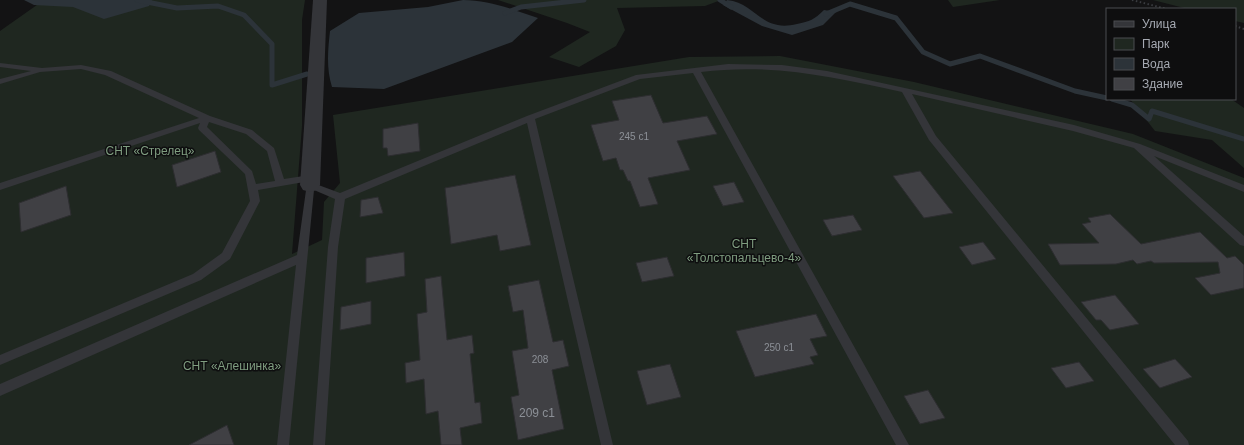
<svg xmlns="http://www.w3.org/2000/svg" width="1244" height="445" viewBox="0 0 1244 445" font-family="Arial,sans-serif">
	<style>
		.green { fill: #1f2720 }
		.water { fill: #2c3339 }
		.lines { fill: none; stroke-linecap: round; stroke-linejoin: round }
		.stream { stroke: #2c3339; stroke-width: 5 }
		.building { fill: #404044; stroke: #2d2d30 }
		.path { stroke: #3a3c40; stroke-width: 2; stroke-dasharray: 1.5 2.5; stroke-linecap: butt }
		.service { fill: #343539; fill-rule: evenodd }
		.minor { fill: #343539; fill-rule: evenodd }
		.labels { text-anchor: middle; stroke-width: 3; stroke-linejoin: round; paint-order: stroke }
		.number-label { font-size: 10px; fill: #8c9097 }
		.park-label { font-size: 12px; fill: #7f9d80; stroke: #0e0e0f }
		.near-number-label { font-size: 12px; fill: #8c9097 }
	</style>
	<rect width="100%" height="100%" fill="#131314"/>
	<!-- green -->
	<g class="green">
		<polygon points="44,0 305,0 302,20 302,126 292,254 322,240 324,202 340,183 333,115 689,57 780,56 914,82 1133,134 1244,178 1244,445 0,445 0,31"/>
		<polygon points="498,0 721,0 705,6 617,8 625,30 616,46 579,67 549,57 590,32 567,23"/>
		<polygon points="948,0 1000,0 953,7"/>
		<polygon points="1153,0 1244,0 1244,23 1235,21 1235,9 1188,9"/>
		<polygon points="1130,99 1231,99 1244,108 1244,168 1212,140 1155,131"/>
	</g>
	<!-- water -->
	<g class="water">
		<polygon points="24,0 152,0 149,6 104,19 73,7 34,5"/>
		<path d="M463 0C489 0 514 10 538 18L512 42 384 89 332 87C326 68 328 49 330 31L359 13 428 7Z"/>
		<path d="M727 0C756 3 761 33 797 24 810 21 814 20 824 10L836 12 823 25 792 35 762 26 723 5Z"/>
	</g>
	<g class="lines">
		<!-- stream -->
		<g class="stream">
			<polyline points="137,0 177,8 218,6 244,15 272,44 272,85 307,74"/>
			<polyline points="720,0 731,7"/>
			<polyline points="505,13 521,7 584,0"/>
			<polyline points="826,14 850,4 896,18 923,52 950,64 980,56 1075,91 1107,98"/>
			<polyline points="1112,99 1132,105 1149,119 1152,111 1244,139"/>
		</g>
	</g>
	<!-- building -->
	<g class="building">
		<polygon points="651,95 663,123 707,116 717,134 677,141 690,170 648,178 658,204 640,207 630,181 628,181 623,170 620,170 616,158 603,161 591,125 619,120 612,101"/>
		<polygon points="418,123 420,151 388,156 387,148 383,148 383,129"/>
		<polygon points="215,151 221,172 177,187 172,165"/>
		<polygon points="920,171 953,213 924,218 893,176"/>
		<polygon points="515,175 531,245 500,251 497,235 451,244 445,188"/>
		<polygon points="734,182 744,202 723,206 713,186"/>
		<polygon points="66,186 71,215 21,232 19,203"/>
		<polygon points="378,197 383,213 360,217 361,200"/>
		<polygon points="1110,214 1141,244 1200,232 1227,258 1235,256 1244,265 1244,288 1211,295 1195,278 1220,273 1218,262 1154,263 1151,261 1137,264 1133,260 1116,264 1060,265 1048,244 1099,243 1082,224 1091,222 1088,218"/>
		<polygon points="853,215 862,230 832,236 823,220"/>
		<polygon points="983,242 996,259 972,265 959,247"/>
		<polygon points="404,252 405,276 366,283 366,258"/>
		<polygon points="667,257 674,276 642,282 636,263"/>
		<polygon points="441,276 447,340 472,335 474,353 470,354 475,403 480,402 482,423 460,428 462,445 441,445 438,411 426,414 424,379 406,383 405,363 420,360 417,314 427,312 425,279"/>
		<polygon points="539,280 553,342 563,340 569,366 552,370 564,429 518,440 511,397 519,395 512,351 528,348 523,310 513,312 508,286"/>
		<polygon points="1115,295 1139,324 1110,330 1101,320 1096,320 1081,302"/>
		<polygon points="371,301 371,324 340,330 341,307"/>
		<polygon points="816,314 827,336 810,339 818,355 810,357 814,364 755,377 736,331"/>
		<polygon points="1175,359 1192,377 1160,388 1143,369"/>
		<polygon points="1079,362 1094,381 1066,388 1051,368"/>
		<polygon points="670,364 681,397 647,405 637,371"/>
		<polygon points="928,390 945,418 920,424 904,396"/>
		<polygon points="227,425 234,445 189,445"/>
	</g>
	<g class="lines">
		<!-- path -->
		<g class="path">
			<polyline points="1132,0 1167,9"/>
			<polyline points="1235,26 1244,29"/>
		</g>
		<!-- service -->
		<g class="service">
			<path d="M0 63 42 68 81 65 111 71 210 116 252 130 274 148 284 179 310 175 315 178 310 181 258 190 260 201 230 259 201 280 0 365V355L193 274 222 253 250 201 245 174 199 130 198 128 200 123 0 190V183L199 118 105 75 81 69 40 72 0 84V79L31 71 0 67ZM209 122 246 134 267 151 275 181 256 184 252 171 207 127Z"/>
			<path d="M728 64 782 65 827 71 1074 125 1140 144 1244 185V192L1154 156 1244 236V246L1240 245 1134 148 1073 131 912 94 936 136 1188 441 1189 445H1175L929 140 902 92C833 77 773 63 701 72L909 445H896L693 73 640 79 535 119 613 445H601L527 123 345 199 338 247 325 445H313L328 247 335 199 314 190 289 445H277L296 265 0 396V384L297 255 307 183H313L340 193 527 116 636 75Z"/>
		</g>
		<!-- minor -->
		<polygon class="minor" points="313,0 327,0 320,185 317,190 310,192 303,190 300,185"/>
	</g>
	<g class="labels">
		<!-- number labels -->
		<g class="number-label">
			<text x="634" y="140">245 с1</text>
			<text x="779" y="351">250 с1</text>
			<text x="540" y="363">208</text>
		</g>
		<!-- park labels -->
		<g class="park-label">
			<text x="150" y="155">СНТ «Стрелец»</text>
			<text x="744" y="248">СНТ<tspan x="744" dy="14">«Толстопальцево-4»</tspan></text>
			<text x="232" y="370">СНТ «Алешинка»</text>
		</g>
		<!-- near-number labels -->
		<g class="near-number-label">
			<text x="537" y="417">209 с1</text>
		</g>
	</g>
	<!-- legend -->
	<rect x="1106" y="8" width="130" height="92" fill="#0e0e0f" stroke="#4b4c51"/>
	<rect x="1114" y="21" width="20" height="6" fill="#343539" stroke="#4b4c51"/>
	<text x="1142" y="28" font-size="12" fill="#a6aab3">Улица</text>
	<rect x="1114" y="38" width="20" height="12" fill="#1f2720" stroke="#4b4c51"/>
	<text x="1142" y="48" font-size="12" fill="#a6aab3">Парк</text>
	<rect x="1114" y="58" width="20" height="12" fill="#2c3339" stroke="#4b4c51"/>
	<text x="1142" y="68" font-size="12" fill="#a6aab3">Вода</text>
	<rect x="1114" y="78" width="20" height="12" fill="#404044" stroke="#4b4c51"/>
	<text x="1142" y="88" font-size="12" fill="#a6aab3">Здание</text>
</svg>
